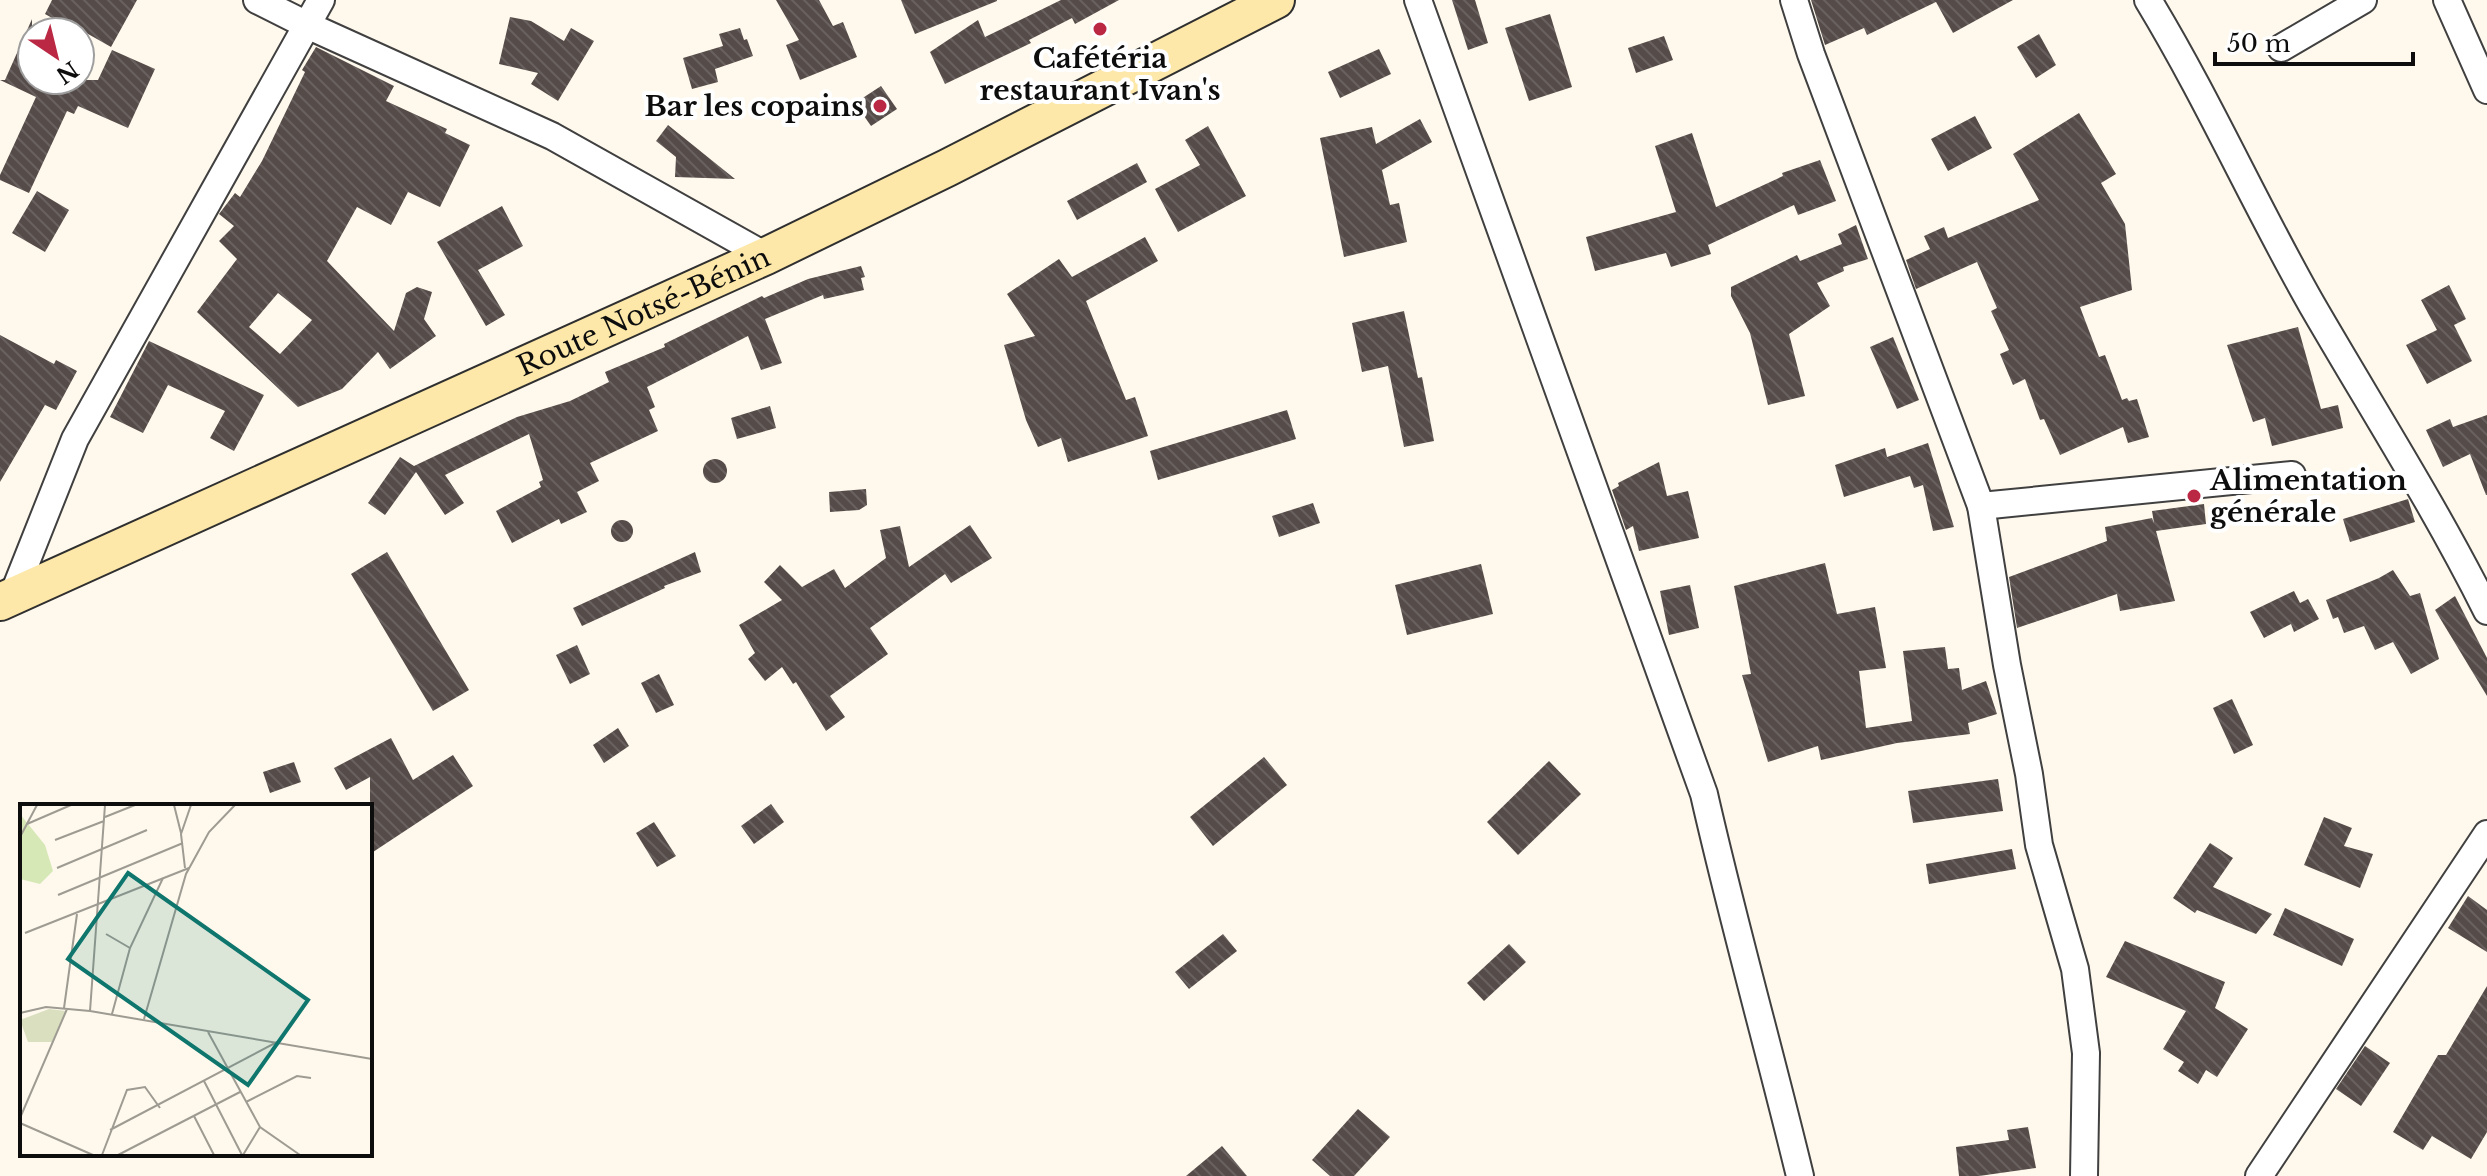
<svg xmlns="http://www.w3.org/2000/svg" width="2487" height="1176" viewBox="0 0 2487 1176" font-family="'Libre Baskerville',serif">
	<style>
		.building { fill: url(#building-back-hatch); fill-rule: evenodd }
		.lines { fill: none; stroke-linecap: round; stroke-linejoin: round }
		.street-casing { stroke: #404040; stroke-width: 30 }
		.secondary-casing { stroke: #2f2f2f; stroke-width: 40 }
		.street { stroke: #fff; stroke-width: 26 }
		.secondary { stroke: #fde8a9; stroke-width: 36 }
		.poi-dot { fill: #ba2843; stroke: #fff; stroke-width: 3 }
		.labels { text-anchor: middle; stroke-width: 8; stroke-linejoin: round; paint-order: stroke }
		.poi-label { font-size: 28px; font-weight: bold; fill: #0d0d0d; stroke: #fff }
		.street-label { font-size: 28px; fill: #0d0d0d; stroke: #fff }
		.inset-road { fill: none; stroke: #9e9b93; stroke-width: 2 }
		.view { fill: #0f766e; fill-opacity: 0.15; stroke: #0f766e; stroke-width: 4 }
		.inset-edge { fill: none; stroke: #0d0d0d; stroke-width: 4 }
	</style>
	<defs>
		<pattern id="building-back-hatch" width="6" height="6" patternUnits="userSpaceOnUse" patternTransform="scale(2)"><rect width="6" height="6" fill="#554c49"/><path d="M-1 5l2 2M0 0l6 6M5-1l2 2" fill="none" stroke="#68615f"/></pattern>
	</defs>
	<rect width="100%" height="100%" fill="#fff9ed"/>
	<!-- building -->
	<g class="building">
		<polygon points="52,0 137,0 111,47 74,26 72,29 45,14"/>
		<polygon points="776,0 819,0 833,26 843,22 857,57 800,80 786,45 799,40"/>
		<polygon points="901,0 997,0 997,1 915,34"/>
		<polygon points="1061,0 1119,0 1075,24 1072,18 1029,40 1031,43 945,84 930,52 978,20 985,37"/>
		<polygon points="1452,0 1475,0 1488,43 1468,50"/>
		<polygon points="1811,0 2013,0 1953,33 1936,2 1867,35 1864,28 1825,45"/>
		<polygon points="1550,14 1572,87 1529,101 1505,28"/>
		<polygon points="510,17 531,21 564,41 571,28 594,41 558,101 531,84 538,73 499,64"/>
		<polygon points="32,19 32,80 98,80 112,50 155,69 128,128 78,106 74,114 67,111 29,193 0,180 0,175 36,97 0,80 5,80"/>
		<polygon points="740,28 744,40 747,39 753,56 715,69 718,82 692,89 683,58 723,46 719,34"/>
		<polygon points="2039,34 2056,65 2036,78 2017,47"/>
		<polygon points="1664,36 1673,60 1636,73 1628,48"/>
		<path d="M316 47 394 86 386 101 447 129 445 133 470 145 440 207 408 192 391 225 357 207 327 261 394 331 406 293 417 287 432 292 424 319 436 336 390 369 378 352 342 389 298 407 197 312 237 259 219 241 234 226 219 214 235 193 240 197 262 161 305 72 302 70ZM278 293 312 320 280 354 249 327Z"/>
		<polygon points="1379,49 1391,74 1340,98 1328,72"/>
		<polygon points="881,86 897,109 871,126 855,103"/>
		<polygon points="2079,113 2116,174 2101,183 2125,224 2132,290 2080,307 2099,357 2105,355 2122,400 2127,398 2129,401 2137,399 2149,437 2128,443 2123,427 2060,455 2044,419 2040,420 2025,379 2013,385 2000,354 2009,350 1991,311 1997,308 1977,262 1916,289 1906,260 1930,249 1924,236 1944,227 1948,238 2039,200 2013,154"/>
		<polygon points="1975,116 1992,148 1948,171 1931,139"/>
		<polygon points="1420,119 1432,142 1382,170 1390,205 1399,203 1407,242 1344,257 1320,138 1372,127 1376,144"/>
		<polygon points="668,125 735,179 675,177 676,157 656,141"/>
		<polygon points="1208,126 1246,196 1178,232 1155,189 1200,165 1185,140"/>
		<polygon points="1692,133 1716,207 1783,176 1782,173 1820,160 1836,201 1798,215 1794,205 1708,245 1711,254 1671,267 1666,253 1595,271 1586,237 1676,212 1655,146"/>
		<polygon points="1137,163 1147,182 1077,220 1067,201"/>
		<polygon points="37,191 69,210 45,252 12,233"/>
		<polygon points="502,206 523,246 478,270 505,315 486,326 437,242"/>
		<polygon points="1856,225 1868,259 1843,267 1844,271 1817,283 1830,306 1789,334 1805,396 1768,405 1750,333 1731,296 1731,287 1797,255 1800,261 1842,244 1838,234"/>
		<polygon points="1145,237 1158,261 1086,301 1126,400 1135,397 1148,436 1068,462 1061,438 1038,447 1026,420 1004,345 1035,336 1007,294 1059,259 1072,277"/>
		<polygon points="861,266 865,277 861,278 864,290 824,299 823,295 765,319 782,363 761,370 748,336 647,387 655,407 649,410 658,431 590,463 599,481 577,492 587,512 561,524 559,519 512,543 496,511 541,487 539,482 543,480 529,434 445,475 464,503 445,515 416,472 385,515 368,503 400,457 414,466 517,417 570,401 609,382 605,372 665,347 664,344 762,296 764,298 808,279"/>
		<polygon points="2449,285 2466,319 2454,325 2472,361 2427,384 2406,345 2437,330 2421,300"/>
		<polygon points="1404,311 1418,378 1422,377 1434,441 1404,447 1388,366 1362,372 1352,323"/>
		<polygon points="2298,327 2321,409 2338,405 2343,428 2272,446 2265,418 2253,422 2227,345"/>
		<polygon points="0,335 54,364 56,360 77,371 56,410 45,405 0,482"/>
		<polygon points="1893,337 1919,400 1897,409 1870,347"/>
		<polygon points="149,341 264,395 234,451 210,438 225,411 168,385 143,433 110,417"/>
		<polygon points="770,406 776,428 737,439 731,418"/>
		<polygon points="1287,410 1296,439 1158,480 1150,451"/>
		<polygon points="2487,415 2487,495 2486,495 2470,454 2443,467 2426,430 2450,419 2453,427"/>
		<polygon points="1928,443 1954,527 1933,531 1923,485 1914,488 1910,476 1844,497 1835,465 1885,448 1887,457"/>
		<circle cx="715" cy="471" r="12"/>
		<polygon points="1659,462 1667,496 1688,491 1699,538 1639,551 1633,526 1626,530 1612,490 1619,486 1618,483"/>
		<polygon points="866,489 867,505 859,510 830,512 829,492"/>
		<polygon points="2408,499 2415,522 2350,542 2343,519"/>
		<polygon points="1313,503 1320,523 1279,537 1272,516"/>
		<polygon points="2204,504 2206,524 2156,531 2175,601 2120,611 2117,594 2017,628 2009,577 2107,541 2105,527 2152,518 2154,523 2152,511"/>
		<circle cx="622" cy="531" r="11"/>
		<polygon points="970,525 992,558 951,583 945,574 870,628 888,654 830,696 845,717 826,731 796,682 793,684 782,667 765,681 748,659 755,653 739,625 782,600 764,582 780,565 802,587 834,569 845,588 886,558 880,530 900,526 909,567"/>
		<polygon points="387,552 469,690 433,711 351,574"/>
		<polygon points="695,552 701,572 664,586 665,588 582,626 573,608"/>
		<polygon points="1825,563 1837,614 1875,607 1886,668 1859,671 1866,728 1912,721 1903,651 1945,647 1948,669 1959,668 1962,690 1986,681 1997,714 1968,723 1970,734 1897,743 1821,760 1818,746 1768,762 1742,675 1751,674 1734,586"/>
		<polygon points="1481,564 1493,614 1407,635 1395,585"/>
		<polygon points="2393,570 2410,596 2420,593 2439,659 2411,674 2393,642 2375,650 2364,626 2344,633 2338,617 2333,619 2326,600 2379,578"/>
		<polygon points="1690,585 1699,628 1669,635 1660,591"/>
		<polygon points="2294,591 2300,603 2308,599 2319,619 2294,632 2291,624 2264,638 2250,612"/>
		<polygon points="2455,596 2487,658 2487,696 2435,610"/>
		<polygon points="577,645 590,674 570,684 556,655"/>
		<polygon points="659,674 674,705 656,713 641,683"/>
		<polygon points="2232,699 2253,745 2234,754 2213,708"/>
		<polygon points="618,728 629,746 604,763 593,745"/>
		<polygon points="391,738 413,780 453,755 473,786 370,854 370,777 346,790 334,768"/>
		<polygon points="1264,757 1287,785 1213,846 1190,817"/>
		<polygon points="1549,761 1581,794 1518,855 1487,822"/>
		<polygon points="294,762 301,782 270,793 263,772"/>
		<polygon points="1998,779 2003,811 1913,823 1908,791"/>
		<polygon points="771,804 784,822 754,844 741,826"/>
		<polygon points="2324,817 2352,828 2344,846 2373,854 2360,888 2304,865"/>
		<polygon points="654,822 676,856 657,867 636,833"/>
		<polygon points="2210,843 2233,858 2213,887 2272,914 2256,934 2197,910 2195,913 2173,898"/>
		<polygon points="2012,849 2016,869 1929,884 1926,864"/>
		<polygon points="2468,896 2487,910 2487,952 2448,928"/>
		<polygon points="2285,908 2354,939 2342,966 2273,935"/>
		<polygon points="1223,934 1237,951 1189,989 1175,972"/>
		<polygon points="2125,941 2225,982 2215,1008 2248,1029 2217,1077 2206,1070 2198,1084 2178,1071 2184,1062 2163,1049 2186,1011 2106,977"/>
		<polygon points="1509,944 1526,962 1484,1001 1467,983"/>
		<polygon points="2487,986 2487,1132 2471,1159 2432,1136 2423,1150 2393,1132 2438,1055 2446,1055"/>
		<polygon points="2365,1046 2390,1063 2361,1106 2336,1089"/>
		<polygon points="1358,1109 1390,1137 1354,1176 1330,1176 1312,1160"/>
		<polygon points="2028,1127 2036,1168 1979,1176 1959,1176 1956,1147 2009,1140 2007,1130"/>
		<polygon points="1222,1146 1247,1176 1186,1176"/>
	</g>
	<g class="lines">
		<defs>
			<g id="street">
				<polyline points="257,0 309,26 552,136 766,256"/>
				<path d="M1418 0 1704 794C1733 922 1769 1048 1800 1176"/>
				<polyline points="1794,0 1811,54 1981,506 2007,665 2029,774 2039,845 2075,969 2086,1053 2084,1176"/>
				<path d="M2148 0C2208 99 2255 205 2312 305 2371 407 2434 505 2487 611"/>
				<polyline points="2447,0 2487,90"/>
				<polyline points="2281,48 2363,0"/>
				<polyline points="1981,506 2292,475"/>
				<polyline points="13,595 75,439 321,0"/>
				<polyline points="2259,1176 2487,834"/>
			</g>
			<g id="secondary">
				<path id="s1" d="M0 602 766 256 947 168 1276 0"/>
			</g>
		</defs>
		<!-- street casing -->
		<use href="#street" class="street-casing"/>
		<!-- secondary casing -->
		<use href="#secondary" class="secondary-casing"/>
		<!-- street -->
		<use href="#street" class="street"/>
		<!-- secondary -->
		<use href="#secondary" class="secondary"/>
	</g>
	<!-- markers -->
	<g class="poi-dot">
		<circle cx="1100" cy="29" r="8"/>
		<circle cx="880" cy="106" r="8"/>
		<circle cx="2194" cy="496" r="8"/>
	</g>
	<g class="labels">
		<!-- poi labels -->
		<g class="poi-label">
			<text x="1100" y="68">Cafétéria<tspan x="1100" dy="32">restaurant Ivan's</tspan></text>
			<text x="864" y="116" text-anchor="end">Bar les copains</text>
			<text x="2210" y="490" text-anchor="start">Alimentation<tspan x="2210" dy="32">générale</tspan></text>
		</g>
		<!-- street labels -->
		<g class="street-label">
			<text dy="10" stroke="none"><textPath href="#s1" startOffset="706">Route Notsé-Bénin</textPath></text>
		</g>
	</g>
	<!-- overview -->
	<g transform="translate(20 804)">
		<rect width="352" height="352" fill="#fff9ed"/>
		<path d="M0 10 25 41 33 67 20 80 0 75Z" fill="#d7e8b7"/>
		<path d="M29 205 46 207 32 238H8L0 216Z" fill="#dae0bf"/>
		<path class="inset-road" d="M154 1 161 29M85 13 115 1M7 20 51 1M0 33 17 1M35 36 84 17M37 64 127 26M165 64 161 30 171 1M38 91 163 39M5 129 169 64M86 130 110 144M44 204 57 110M70 207 85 1M0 209 26 203 70 207 352 255M92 210 110 144 143 74M124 215 166 70 189 28 215 1M188 228 240 323 280 351M184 277 222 351M226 298 277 272 291 274M174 312 194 351M0 314 47 205M0 319 73 351M90 326 257 238M82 351 107 286 125 283 140 304M98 351 220 288M223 351 240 323"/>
		<path class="view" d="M108 69 288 196 228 281 48 155Z"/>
		<rect width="352" height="352" class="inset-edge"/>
	</g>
	<!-- north arrow -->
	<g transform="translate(56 56) rotate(145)"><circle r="38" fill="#ffffff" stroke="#9e9e9e" stroke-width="2"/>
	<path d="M0-6L14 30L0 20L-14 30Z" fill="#ba2843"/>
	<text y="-12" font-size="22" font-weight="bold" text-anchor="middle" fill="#0d0d0d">N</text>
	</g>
	<!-- scale -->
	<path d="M2215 52v12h198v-12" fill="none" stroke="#0d0d0d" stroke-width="4"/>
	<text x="2227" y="52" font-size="24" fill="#0d0d0d" stroke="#ffffff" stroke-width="6" paint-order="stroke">50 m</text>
</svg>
